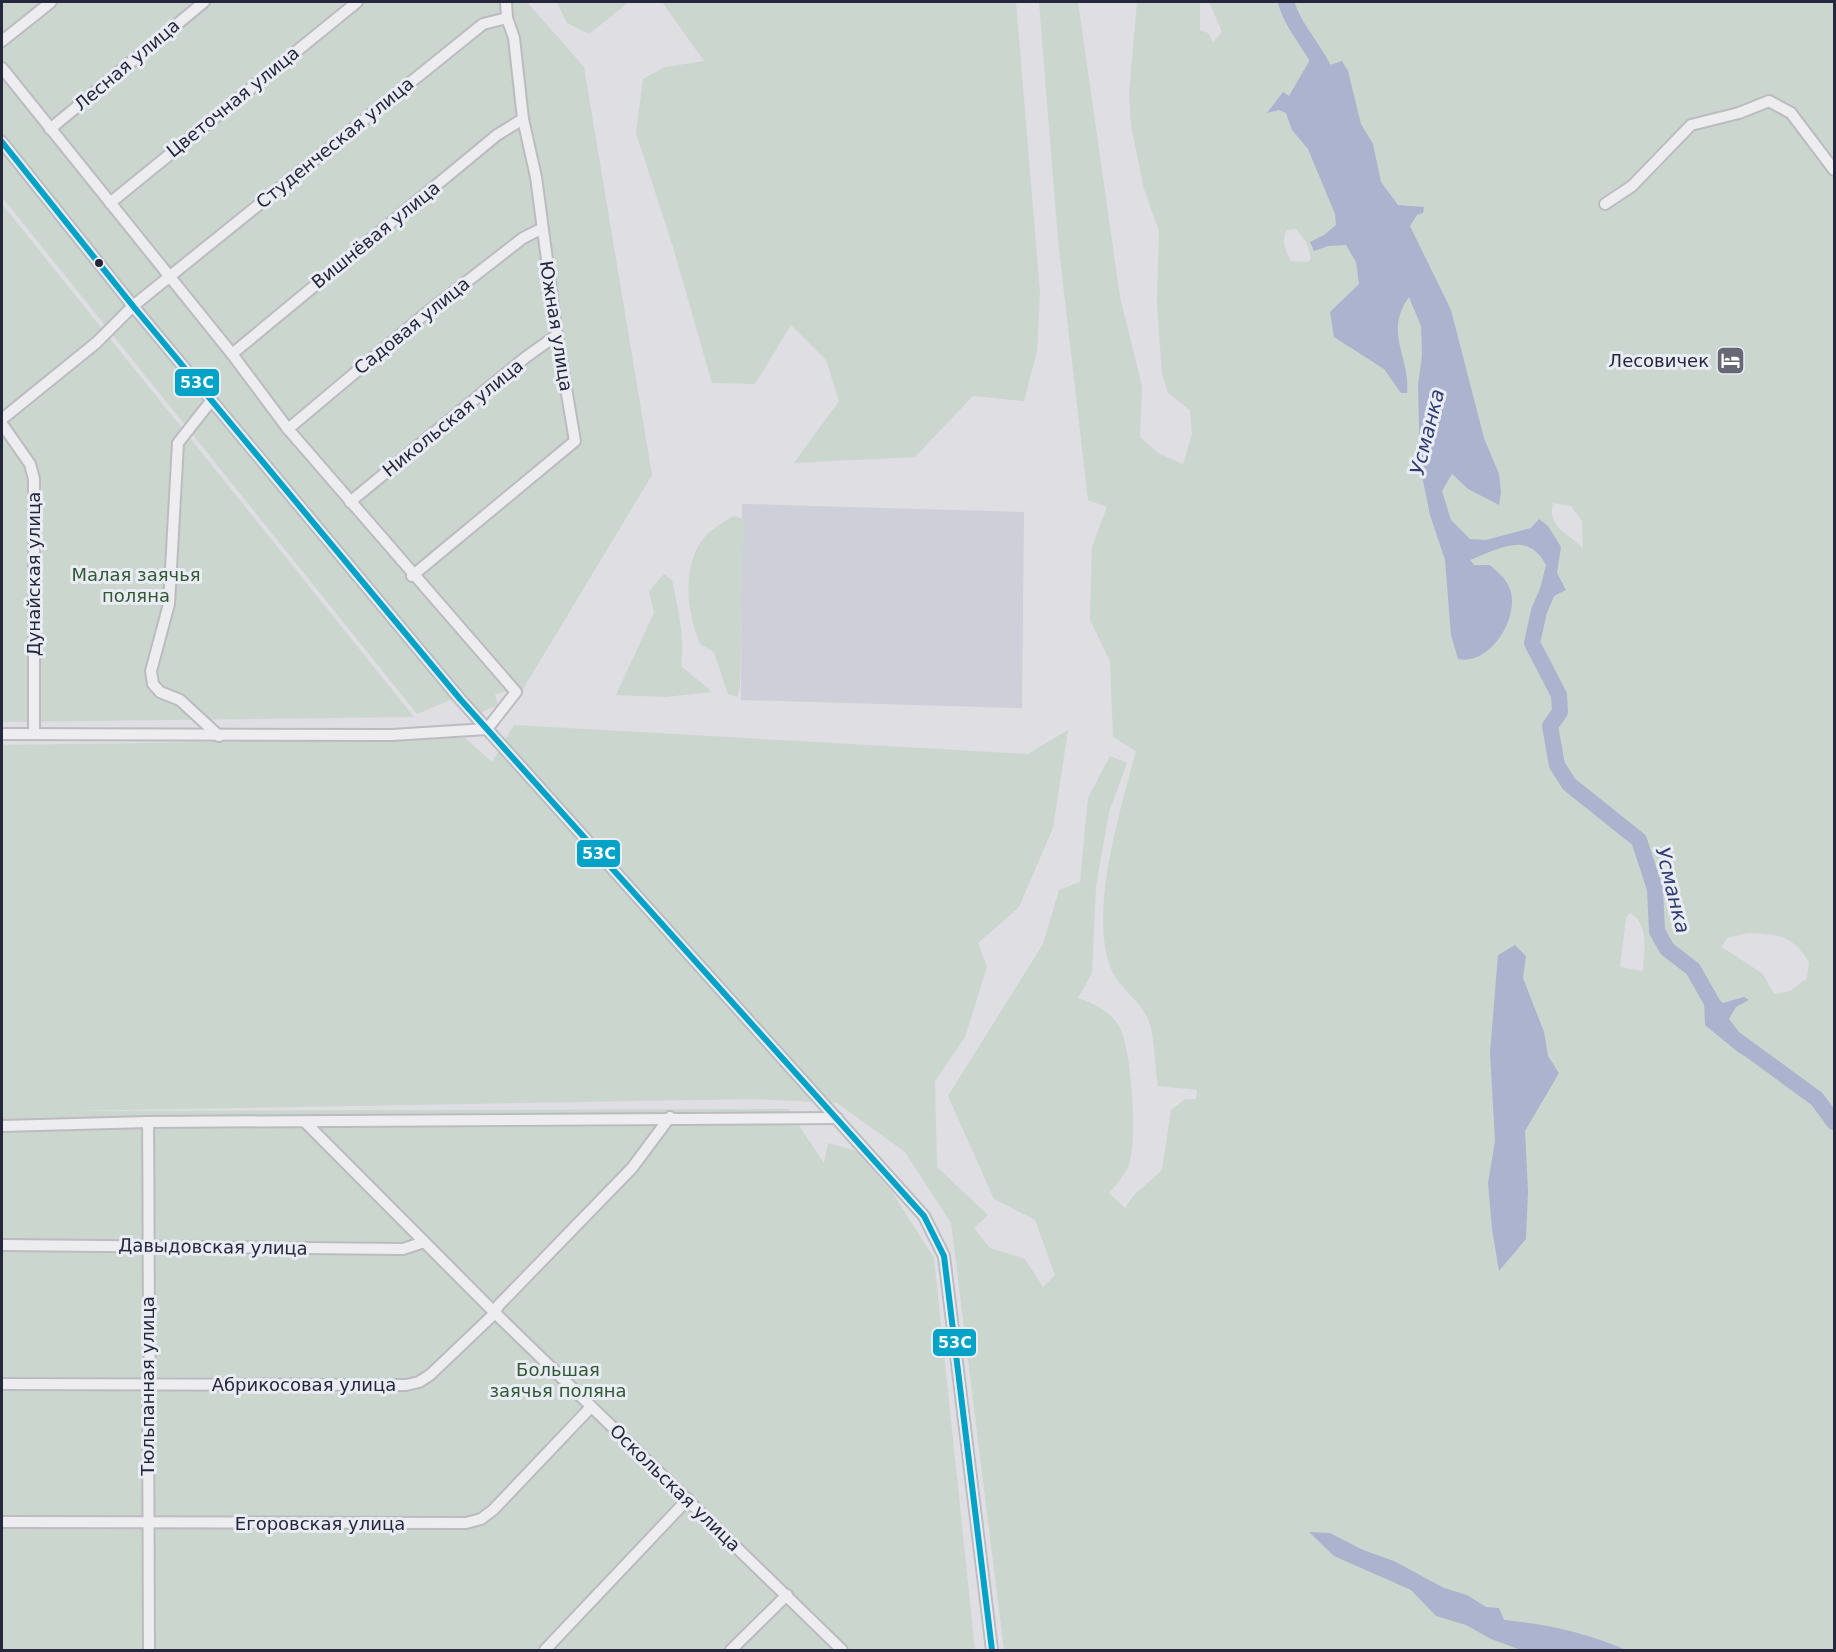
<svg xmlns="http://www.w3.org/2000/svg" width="1836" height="1652" viewBox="0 0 1836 1652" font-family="'DejaVu Sans',sans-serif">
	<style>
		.built { fill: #cecfd8 }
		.green { fill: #cbd6ce; fill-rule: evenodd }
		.water { fill: #abb3cf }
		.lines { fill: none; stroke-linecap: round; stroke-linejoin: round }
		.river { stroke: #abb3cf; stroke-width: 16 }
		.minor-casing { stroke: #bbbbc0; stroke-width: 14 }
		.minor { stroke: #ededf0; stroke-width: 10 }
		.bus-1-casing { stroke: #eaecf4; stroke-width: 10 }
		.bus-1 { stroke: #02a3c7; stroke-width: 6 }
		.bus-dot { fill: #25283c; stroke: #eaecf4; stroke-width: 2 }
		.labels { text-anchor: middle; stroke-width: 6; stroke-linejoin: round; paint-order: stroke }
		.street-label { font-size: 18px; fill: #25283c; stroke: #eaecf4 }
		.poi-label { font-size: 18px; fill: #25283c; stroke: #eaecf4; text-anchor: end }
		.park-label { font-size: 18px; fill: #325834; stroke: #eaecf4 }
		.water-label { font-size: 20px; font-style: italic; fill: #2f3c70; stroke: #eaecf4 }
		.line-badge { stroke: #eaecf4; stroke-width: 2 }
		.badge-label { font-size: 16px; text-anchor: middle; font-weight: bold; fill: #fff }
	</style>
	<rect width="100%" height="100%" fill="#dedee3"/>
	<!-- built -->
	<polygon class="built" points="742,504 1024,512 1022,708 741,700"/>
	<!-- green -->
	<g class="green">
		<polygon points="2,2 527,2 584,67 652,475 523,689 495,694 498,705 480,713 460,696 417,714 2,197"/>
		<polygon points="557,2 629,2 589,34 567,23"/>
		<polygon points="662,2 1016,2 1040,293 1037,351 1024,401 973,396 915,457 794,463 839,401 826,360 791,325 755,384 712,383 673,247 636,133 643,79 665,67 704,61"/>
		<path d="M1039 2H1078L1120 297 1142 386 1140 437 1158 453 1183 464 1192 434 1190 410 1168 393 1162 374 1157 304 1159 231 1144 189 1131 125 1129 94 1137 2H1200V30L1208 33 1213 42 1222 32 1209 2H1834V1650H1004L951 1223 905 1152 837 1103 754 1099 66 1111 788 1109 824 1163 828 1143 856 1151 892 1192 934 1258 975 1650H2V745L465 738 492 762 514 725 1028 754 1068 730 1053 828 1019 907 978 943 987 967 965 1037 935 1081 937 1167 988 1215 974 1228 990 1248 1025 1259 1043 1287 1055 1275 1035 1220 994 1199 948 1096 1043 944 1059 890 1080 882 1088 798 1110 756 1127 763 1109 812 1096 886 1092 973 1078 998C1092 1002 1112 1013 1119 1026 1132 1047 1138 1145 1128 1167 1123 1177 1116 1185 1109 1193L1125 1208 1133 1196 1162 1170 1171 1110 1185 1099H1196L1197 1090 1158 1086C1155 1067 1155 1036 1148 1019 1140 1001 1120 988 1112 971 1087 916 1121 808 1136 751L1113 737 1110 661 1090 620 1092 547 1107 507 1088 500 1058 240ZM1296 229 1307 243 1311 258 1308 262 1291 261C1285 250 1281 241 1287 230ZM1553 503 1571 506 1582 521 1583 549C1570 533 1546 528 1553 503ZM1630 913C1650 924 1644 952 1643 971L1620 967 1626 918ZM1748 933C1780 935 1791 934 1809 962L1807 978 1790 991 1774 994 1763 974 1722 947 1727 938Z"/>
		<polygon points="2,204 414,717 2,722"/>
		<path d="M733 516 744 519 740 688 737 697 728 694 714 652 700 644C687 612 681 566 704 538 711 529 724 522 733 516Z"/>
		<path d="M664 574 672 580C678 609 685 637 681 666L712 692 665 697 616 695 654 613 649 591Z"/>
	</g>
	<!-- water -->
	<g class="water">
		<path d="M1319 56 1330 65 1342 61 1348 71 1361 124 1373 144 1381 182 1398 205 1424 207 1423 213 1417 215 1410 226 1451 310 1484 438 1499 474 1501 492 1499 505 1468 489 1452 474 1442 491 1451 520 1470 539 1486 540 1531 528 1539 519 1548 526 1561 547 1557 573 1566 590 1554 596 1545 608 1536 605 1546 565C1527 530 1500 549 1470 560L1474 565H1490C1496 571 1503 576 1507 583 1525 611 1491 667 1458 659L1451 635 1445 560 1430 515 1420 466 1418 385 1422 355 1421 326 1409 297C1383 333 1411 358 1407 393H1401L1384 369 1334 337 1330 312 1359 284 1356 262 1346 245 1328 246 1314 251 1310 242 1324 235 1336 225 1335 214 1308 149 1292 130 1286 113 1279 110 1267 113 1283 92 1289 96 1311 58Z"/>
		<polygon points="1515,945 1526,956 1523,978 1544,1032 1548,1056 1559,1073 1525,1131 1528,1191 1526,1239 1499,1271 1492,1229 1488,1183 1495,1141 1490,1053 1498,955"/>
		<polygon points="1713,994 1723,1003 1744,997 1749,1000 1736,1007 1729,1019 1752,1049 1748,1058 1738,1052 1705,1025 1704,996"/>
		<path d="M1309 1532 1330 1533 1363 1550 1394 1561 1444 1588 1467 1595 1486 1607 1499 1608 1504 1620C1546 1624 1587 1633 1626 1650H1521L1491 1639 1466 1625 1436 1616 1411 1590 1334 1556Z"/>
	</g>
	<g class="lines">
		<!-- river -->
		<g class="river">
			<path d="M1286 2C1294 30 1316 49 1327 76"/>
			<polyline points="1549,588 1539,611 1532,643 1559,695 1560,712 1550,726 1557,765 1569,784 1639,840 1655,889 1657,931 1667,949 1693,969 1719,1015"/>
			<polyline points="1735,1039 1817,1099 1834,1122"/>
		</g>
		<defs>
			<g id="minor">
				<polyline points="2,41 51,2"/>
				<polyline points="2,68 232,354 288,429 516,692 487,729 392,735 2,734"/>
				<polyline points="50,129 204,2"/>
				<polyline points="2,142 133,306 460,699 924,1216 944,1256 992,1650"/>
				<polyline points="110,203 357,2"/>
				<polyline points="1605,204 1632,186 1691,125 1739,113 1769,101 1791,113 1834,170"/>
				<polyline points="232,354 497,135 523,119"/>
				<polyline points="211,401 178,443 169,604 151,671 153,684 160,692 180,700 219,736"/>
				<polyline points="2,419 96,343 133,306 483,24 507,18"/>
				<polyline points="2,424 30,464 34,479 34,733"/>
				<polyline points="288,429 425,314 523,238 541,229"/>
				<polyline points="350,502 526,357 557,335"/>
				<polyline points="412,576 575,441 557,335 536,177 523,119 514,38 507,18 506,2"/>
				<path d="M148 1122C149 1207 148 1291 150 1376L148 1386 149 1650"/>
				<polyline points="305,1122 495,1313 842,1650"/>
				<polyline points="2,1126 148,1122 837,1118"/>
				<polyline points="2,1245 403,1249 424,1242"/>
				<polyline points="2,1384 406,1385 419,1382 430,1375 495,1313 498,1306 632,1168 670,1117"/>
				<polyline points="2,1522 466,1523 481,1519 493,1510 591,1407"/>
				<polyline points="545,1650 688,1499"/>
				<polyline points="731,1650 787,1595"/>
			</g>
		</defs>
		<!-- minor casing -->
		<use href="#minor" class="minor-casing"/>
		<!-- minor -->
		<use href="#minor" class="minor"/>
		<defs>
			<polyline id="bus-1" points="2,142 133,306 460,699 924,1216 944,1256 992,1650"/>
		</defs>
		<!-- bus-1 casing -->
		<use href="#bus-1" class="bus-1-casing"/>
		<!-- bus-1 -->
		<use href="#bus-1" class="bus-1"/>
	</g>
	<!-- icons -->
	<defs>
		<symbol id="hotel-square" viewBox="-11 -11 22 22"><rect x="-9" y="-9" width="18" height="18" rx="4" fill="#666876" stroke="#eaecf4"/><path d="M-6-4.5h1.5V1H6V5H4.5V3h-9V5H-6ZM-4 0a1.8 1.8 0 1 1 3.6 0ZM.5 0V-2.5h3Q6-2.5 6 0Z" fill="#fff"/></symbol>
	</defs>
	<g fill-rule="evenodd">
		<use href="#hotel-square" x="1714" y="344" width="33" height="33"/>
	</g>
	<!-- markers -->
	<circle class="bus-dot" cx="99" cy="263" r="5"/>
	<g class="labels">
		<!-- street labels -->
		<g class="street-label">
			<text transform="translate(127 65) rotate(-40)" y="6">Лесная улица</text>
			<text transform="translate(233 102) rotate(-39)" y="6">Цветочная улица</text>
			<text transform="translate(335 143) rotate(-39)" y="6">Студенческая улица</text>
			<text transform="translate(376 235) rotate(-39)" y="6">Вишнёвая улица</text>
			<text transform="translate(412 326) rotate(-39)" y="6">Садовая улица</text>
			<text transform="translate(556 326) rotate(81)" y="6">Южная улица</text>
			<text transform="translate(453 418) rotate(-39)" y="6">Никольская улица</text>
			<text transform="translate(34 574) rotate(-90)" y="6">Дунайская улица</text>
			<text transform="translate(213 1247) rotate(1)" y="6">Давыдовская улица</text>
			<text x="304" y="1391">Абрикосовая улица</text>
			<text transform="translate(148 1386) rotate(-90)" y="6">Тюльпанная улица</text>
			<text transform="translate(675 1488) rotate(44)" y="6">Оскольская улица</text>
			<text x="320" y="1530">Егоровская улица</text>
		</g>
		<!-- poi labels -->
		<g class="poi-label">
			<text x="1709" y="367">Лесовичек</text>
		</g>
		<!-- park labels -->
		<g class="park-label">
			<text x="136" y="581">Малая заячья<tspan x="136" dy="21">поляна</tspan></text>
			<text x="558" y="1376">Большая<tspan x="558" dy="21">заячья поляна</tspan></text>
		</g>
		<!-- water labels -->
		<g class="water-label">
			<text transform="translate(1427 432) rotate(-76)" y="7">Усманка</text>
			<text transform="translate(1673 890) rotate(76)" y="7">Усманка</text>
		</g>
	</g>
	<g class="line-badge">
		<rect x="174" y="368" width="46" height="29" rx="6" fill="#02a3c7"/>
		<rect x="576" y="839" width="45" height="29" rx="6" fill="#02a3c7"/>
		<rect x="932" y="1328" width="45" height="29" rx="6" fill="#02a3c7"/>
	</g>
	<g class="badge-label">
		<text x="197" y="388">53С</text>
		<text x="599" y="859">53С</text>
		<text x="955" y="1348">53С</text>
	</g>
	<!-- border -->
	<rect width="1836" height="1652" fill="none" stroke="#25283c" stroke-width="6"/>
</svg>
